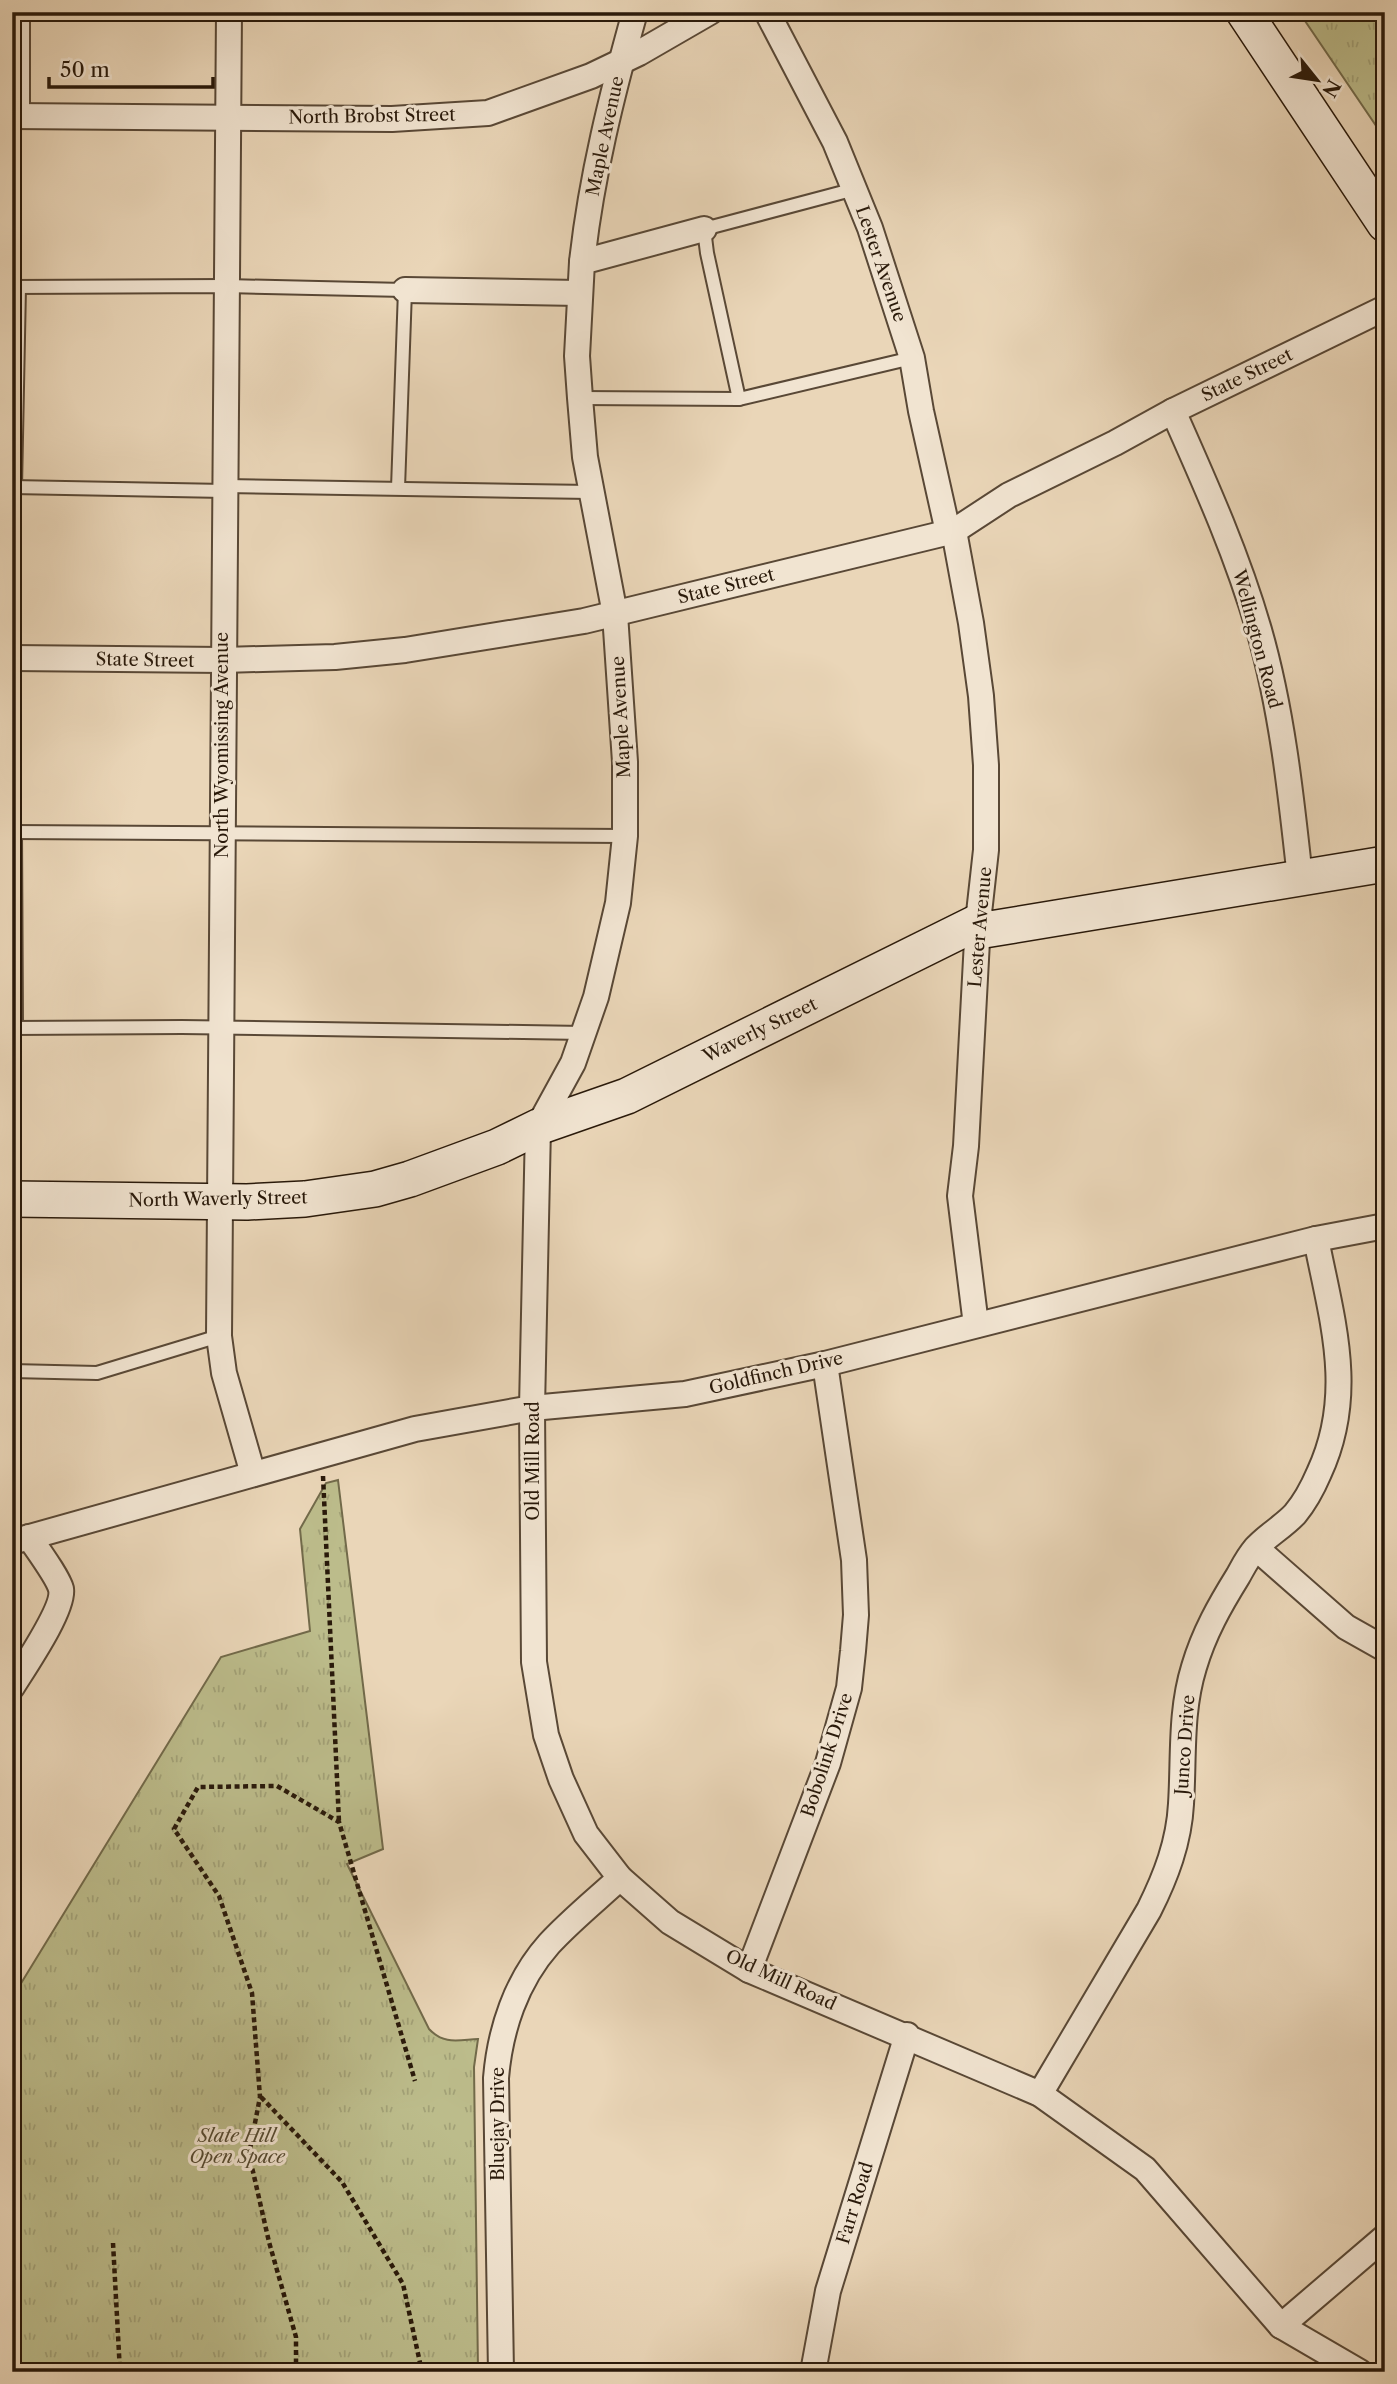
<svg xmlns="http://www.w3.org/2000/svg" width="1397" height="2384" viewBox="0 0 1397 2384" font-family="'Libre Caslon Text',serif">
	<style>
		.park { fill: url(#park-tufts); stroke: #726a4a; stroke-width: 2 }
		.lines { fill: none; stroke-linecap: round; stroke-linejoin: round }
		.lane-casing { stroke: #594836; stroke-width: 16 }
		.street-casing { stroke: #594836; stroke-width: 28 }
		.secondary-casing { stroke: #29190a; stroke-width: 38 }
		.path { stroke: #29190a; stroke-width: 4.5; stroke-dasharray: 5 3.5; stroke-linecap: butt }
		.lane { stroke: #f1e4d1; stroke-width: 12 }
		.street { stroke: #f1e4d1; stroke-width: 24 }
		.secondary { stroke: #f1e4d1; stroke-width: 35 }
		.labels { text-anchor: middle; stroke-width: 6; stroke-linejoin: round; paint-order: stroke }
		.street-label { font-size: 18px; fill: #29190a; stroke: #f1e4d1 }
		.park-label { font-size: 18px; font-style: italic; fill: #554a31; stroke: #f1e4d1 }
	</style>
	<defs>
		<pattern id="park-tufts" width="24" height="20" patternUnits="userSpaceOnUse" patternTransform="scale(1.75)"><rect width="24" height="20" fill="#bcbc8b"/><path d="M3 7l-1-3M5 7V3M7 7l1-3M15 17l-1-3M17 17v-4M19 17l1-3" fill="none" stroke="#a2a177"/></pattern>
	</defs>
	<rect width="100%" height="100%" fill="#ead6b8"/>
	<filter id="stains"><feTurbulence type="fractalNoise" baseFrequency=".00286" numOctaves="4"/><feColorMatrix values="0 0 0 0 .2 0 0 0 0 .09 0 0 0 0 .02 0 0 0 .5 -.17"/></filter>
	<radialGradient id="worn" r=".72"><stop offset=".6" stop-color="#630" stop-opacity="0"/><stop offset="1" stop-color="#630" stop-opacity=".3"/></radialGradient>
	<!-- park -->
	<g class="park">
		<polygon points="1299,12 1385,12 1385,139"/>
		<path d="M338 1480 383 1849 347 1864 429 2029C444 2045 458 2040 478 2039L474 2067 478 2372H12V1998L221 1657 310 1631 300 1529 326 1483Z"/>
	</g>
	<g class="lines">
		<defs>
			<g id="lane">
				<polyline points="23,116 23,12"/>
				<polyline points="12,287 226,286 405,290 398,488"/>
				<polyline points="580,398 739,399 912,358"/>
				<polyline points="739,399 707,253 704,229 855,189"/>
				<polyline points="225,486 591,492"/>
				<polyline points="12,487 225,491"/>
				<polyline points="15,487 19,287"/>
				<polyline points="12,832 625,836"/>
				<polyline points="15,832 16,1028"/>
				<polyline points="12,1028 182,1027 584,1033"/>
				<polyline points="12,1371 97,1373 219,1336"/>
			</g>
			<g id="street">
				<polyline points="229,12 219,1336 224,1373 253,1474"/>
				<polyline points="767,12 835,142 870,228 912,358 921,411 948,532"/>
				<polyline points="12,116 392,119 488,113 591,76 639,53 710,12"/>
				<polyline points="704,229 582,262 577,356 580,398 585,457 615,614 625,762 625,836 618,903 596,997 573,1063 538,1127 532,1408 534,1662 546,1735 561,1779 586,1834 620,1878 670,1922 749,1970 1040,2094 1145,2169 1281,2326 1360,2372"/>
				<path d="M582 262C591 178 612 94 635 12"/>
				<polyline points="405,290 579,293"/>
				<path d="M1173 411C1205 483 1237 554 1259 630 1282 710 1291 795 1300 878"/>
				<polyline points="954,531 971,623 981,696 986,765 986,850 978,922 966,1146 960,1196 976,1325"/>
				<polyline points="12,658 223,660 335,657 405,650 584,621 954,531 1009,495 1115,443 1173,411 1385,308"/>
				<polyline points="12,1542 415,1429 532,1408 685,1394 825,1364 1316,1239 1385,1226"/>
				<polyline points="1256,1548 1346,1627 1385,1649"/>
				<path d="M12 1687C23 1669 65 1608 61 1589 58 1577 37 1549 29 1537"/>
				<polyline points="749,1970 828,1763 849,1688 853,1651 856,1615 854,1560 825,1364"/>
				<path d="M1040 2094 1149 1910C1166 1876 1179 1842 1181 1804 1184 1758 1180 1712 1194 1667 1204 1633 1220 1605 1238 1576 1243 1567 1248 1557 1255 1549 1266 1536 1283 1527 1295 1514 1305 1502 1313 1487 1319 1473 1356 1394 1332 1320 1316 1239"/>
				<polyline points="1281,2326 1385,2237"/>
				<path d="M501 2372 496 2078C500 2030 516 1981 549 1944 570 1921 596 1900 620 1878"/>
				<polyline points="813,2372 828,2291 907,2035"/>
			</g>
			<g id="secondary">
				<polyline points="1244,12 1385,224"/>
				<polyline points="978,931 1385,864"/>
				<polyline points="12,1199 247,1202 305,1199 375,1189 410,1179 497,1147 538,1127 627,1096 978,922"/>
			</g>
		</defs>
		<!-- lane casing -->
		<use href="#lane" class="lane-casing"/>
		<!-- street casing -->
		<use href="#street" class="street-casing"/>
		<!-- secondary casing -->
		<use href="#secondary" class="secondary-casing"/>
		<!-- path -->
		<g class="path">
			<polyline points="323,1476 339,1822"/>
			<polyline points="261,2097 342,2182 403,2284 422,2372"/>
			<polyline points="113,2243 120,2372"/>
			<polyline points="296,2372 296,2337 269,2242 249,2154 260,2097 252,1993 219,1896 174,1829 198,1787 277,1786 339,1822 415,2081"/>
		</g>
		<!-- lane -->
		<use href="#lane" class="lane"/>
		<!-- street -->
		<use href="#street" class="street"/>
		<!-- secondary -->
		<use href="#secondary" class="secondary"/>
	</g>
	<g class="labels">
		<!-- street labels -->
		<g class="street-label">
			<text transform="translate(372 116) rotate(-1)" y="6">North Brobst Street</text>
			<text transform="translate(605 136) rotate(-78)" y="6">Maple Avenue</text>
			<text transform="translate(881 264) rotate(71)" y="6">Lester Avenue</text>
			<text transform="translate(1247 375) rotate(-26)" y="6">State Street</text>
			<text transform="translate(726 586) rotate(-14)" y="6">State Street</text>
			<text transform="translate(1257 639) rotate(75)" y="6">Wellington Road</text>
			<text transform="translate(145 660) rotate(1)" y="6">State Street</text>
			<text transform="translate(621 717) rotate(-93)" y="6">Maple Avenue</text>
			<text transform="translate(222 745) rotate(-90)" y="6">North Wyomissing Avenue</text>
			<text transform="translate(980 927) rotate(-85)" y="6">Lester Avenue</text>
			<text transform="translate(760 1030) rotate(-26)" y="6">Waverly Street</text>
			<text transform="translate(218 1199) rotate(-1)" y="6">North Waverly Street</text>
			<text transform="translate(776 1373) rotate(-13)" y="6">Goldfinch Drive</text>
			<text transform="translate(533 1461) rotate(-90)" y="6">Old Mill Road</text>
			<text transform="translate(1185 1745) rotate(-86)" y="6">Junco Drive</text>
			<text transform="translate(827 1755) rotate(-72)" y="6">Bobolink Drive</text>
			<text transform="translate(781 1980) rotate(25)" y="6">Old Mill Road</text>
			<text transform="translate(498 2124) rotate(-90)" y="6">Bluejay Drive</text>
			<text transform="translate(855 2203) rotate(-73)" y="6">Farr Road</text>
		</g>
		<!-- park labels -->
		<g class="park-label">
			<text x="237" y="2142">Slate Hill<tspan x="237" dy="21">Open Space</tspan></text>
		</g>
	</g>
	<!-- margin -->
	<rect width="1397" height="2384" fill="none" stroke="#ead6b8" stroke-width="42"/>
	<rect x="14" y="14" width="1369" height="2356" fill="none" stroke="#29190a" stroke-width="3.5"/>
	<rect x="21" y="21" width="1355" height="2342" fill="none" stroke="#29190a" stroke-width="2"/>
	<!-- north arrow -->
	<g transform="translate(1317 80) rotate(120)" stroke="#f1e4d1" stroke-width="5" paint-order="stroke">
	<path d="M0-5L12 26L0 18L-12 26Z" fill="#29190a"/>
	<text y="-10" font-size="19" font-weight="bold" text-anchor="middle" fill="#29190a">N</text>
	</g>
	<!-- scale -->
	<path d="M49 77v10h164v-10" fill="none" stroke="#29190a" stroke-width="3.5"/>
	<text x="60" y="77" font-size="21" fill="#29190a" stroke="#f1e4d1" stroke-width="5" paint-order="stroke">50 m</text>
	<rect width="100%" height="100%" filter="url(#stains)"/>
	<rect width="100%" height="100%" fill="url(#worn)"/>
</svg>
